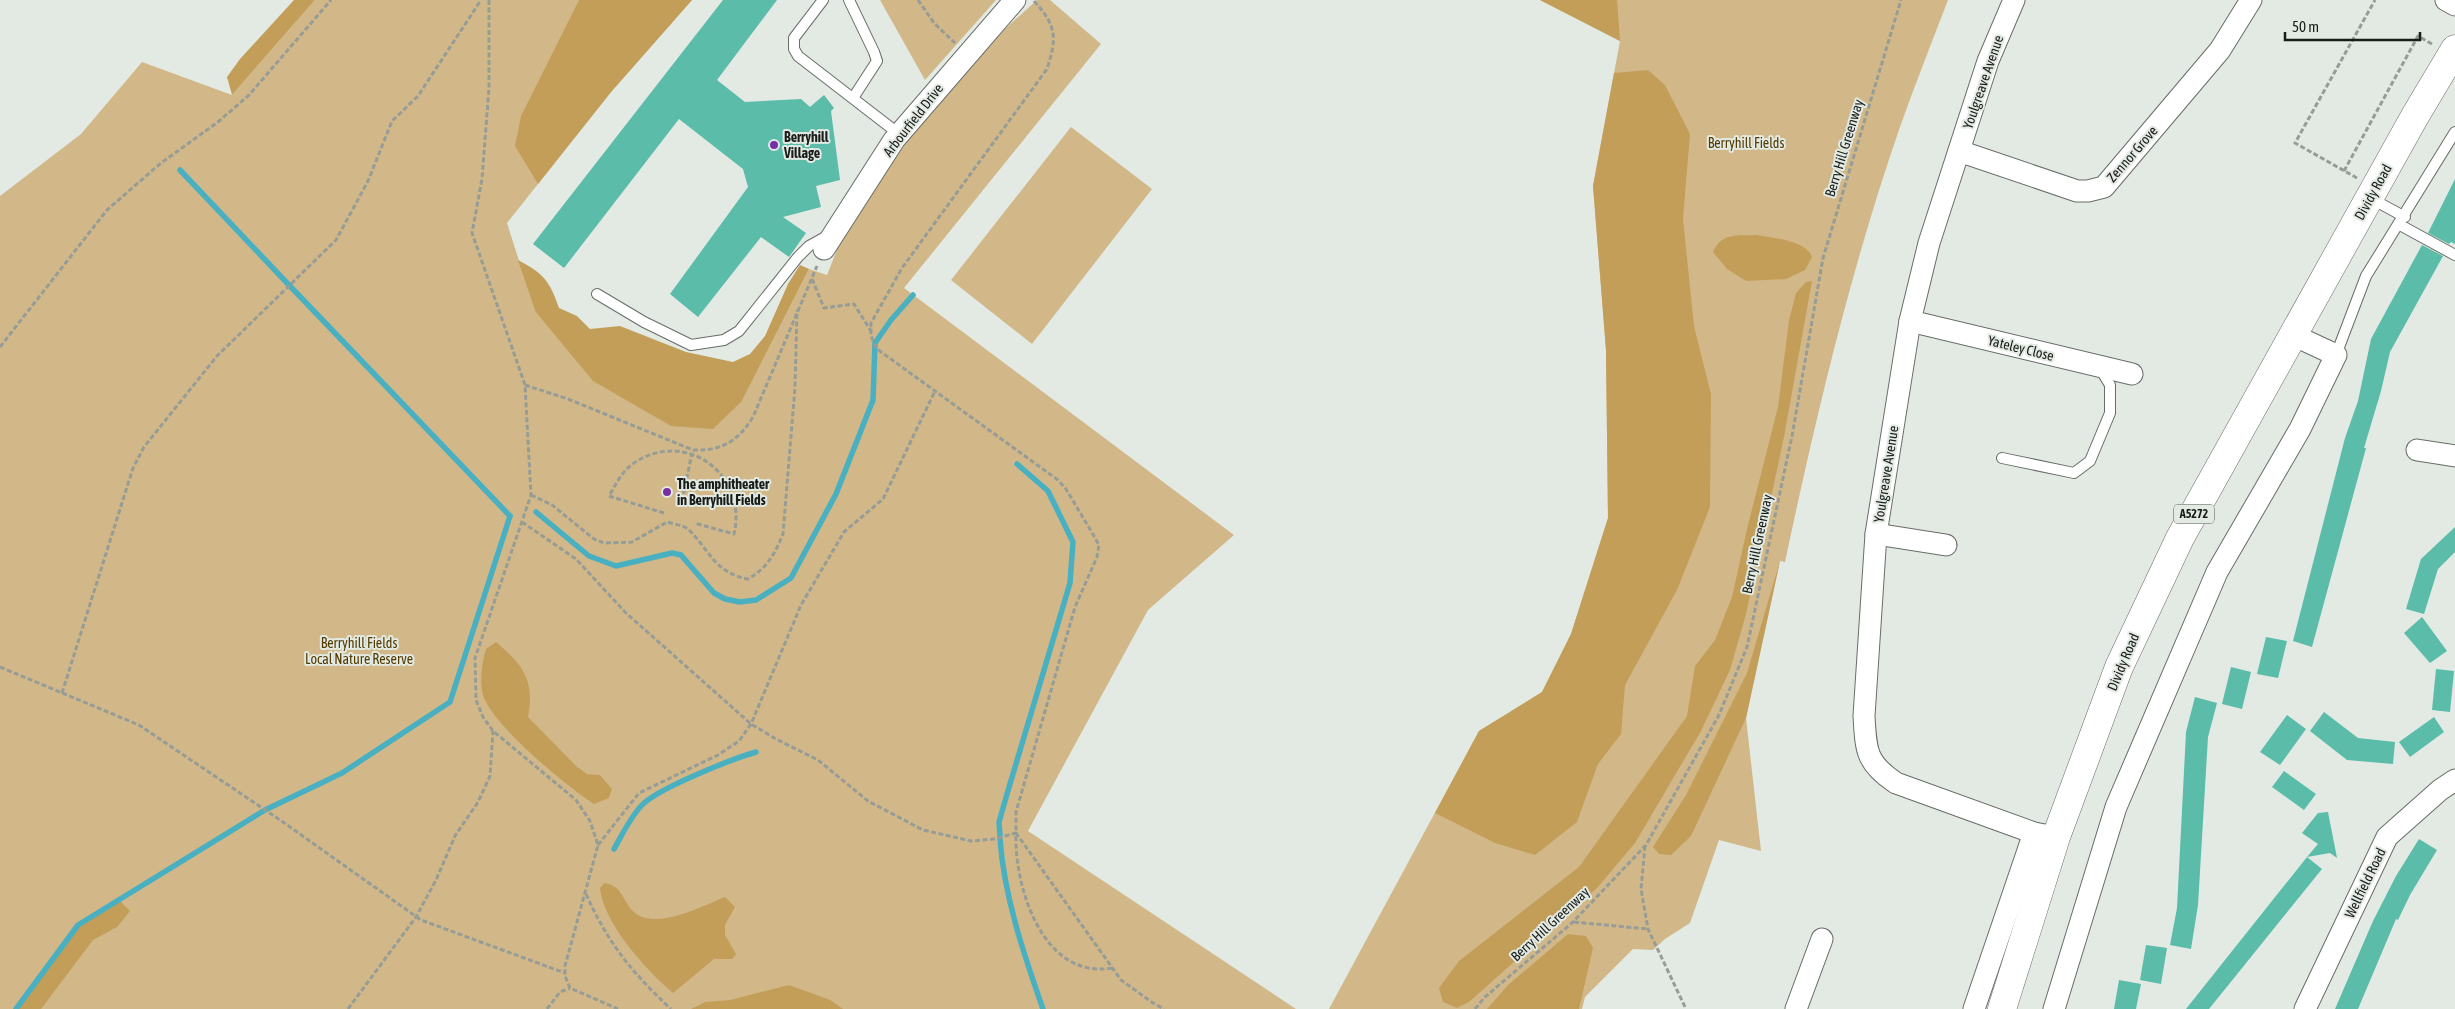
<svg xmlns="http://www.w3.org/2000/svg" width="2455" height="1009" viewBox="0 0 2455 1009" font-family="'Asap Condensed',sans-serif">
	<style>
		.green { fill: #d2b889 }
		.forest { fill: #c29e59 }
		.lines { fill: none; stroke-linecap: round; stroke-linejoin: round }
		.stream { stroke: #49b0c2; stroke-width: 5.5 }
		.building { fill: #5abca9 }
		.lane-casing { stroke: #676d67; stroke-width: 12 }
		.street-casing { stroke: #676d67; stroke-width: 23 }
		.primary-casing { stroke: #676d67; stroke-width: 29 }
		.path { stroke: #969c96; stroke-width: 3; stroke-dasharray: 5 2.5; stroke-linecap: butt }
		.lane { stroke: #fff; stroke-width: 10 }
		.street { stroke: #fff; stroke-width: 21 }
		.primary { stroke: #fff; stroke-width: 28 }
		.poi-dot { fill: #7431a6; stroke: #e2eae3; stroke-width: 2 }
		.labels { text-anchor: middle; stroke-width: 4; stroke-linejoin: round; paint-order: stroke }
		.shield { fill: #e2eae3; stroke: #555a56; stroke-width: 1 }
		.shield-label { font-size: 12px; font-weight: bold; fill: #191c19 }
		.street-label { font-size: 14px; fill: #191c19; stroke: #e2eae3 }
		.poi-label { font-size: 14px; font-weight: bold; fill: #191c19; stroke: #e2eae3; text-anchor: start }
		.park-label { font-size: 14px; fill: #523a00; stroke: #e2eae3 }
	</style>
	<rect width="100%" height="100%" fill="#e2eae3"/>
	<!-- green -->
	<g class="green">
		<polygon points="315,0 692,0 611,92 507,223 535,311 742,401 809,269 827,275 842,237 870,189 948,90 1007,27 1037,0 1050,0 1101,44 904,288 1234,535 1148,610 1028,831 1296,1009 0,1009 0,196 81,134 142,62 232,95"/>
		<polygon points="880,0 996,0 925,80"/>
		<path d="M1540 0H1948C1932 42 1915 84 1900 127 1851 268 1816 416 1785 562L1780 561 1746 718 1761 851 1719 840 1690 923 1665 939 1653 950 1633 949 1585 997 1582 1009H1329L1479 731 1542 692 1571 634 1608 518 1606 350 1593 186 1620 41Z"/>
		<polygon points="1071,127 1152,189 1032,344 951,280"/>
	</g>
	<!-- forest -->
	<g class="forest">
		<polygon points="294,0 315,0 232,95 227,77 240,59"/>
		<polygon points="579,0 692,0 611,92 538,184 515,146 521,116"/>
		<polygon points="1540,0 1617,0 1620,41"/>
		<polygon points="1648,70 1665,85 1690,134 1683,219 1694,326 1711,394 1710,507 1677,590 1625,685 1621,734 1598,764 1577,822 1535,855 1495,843 1435,813 1479,731 1542,692 1571,634 1608,518 1606,350 1593,186 1614,73"/>
		<path d="M1756 235C1772 238 1806 240 1812 257L1805 270 1786 279 1746 281 1727 269 1713 252C1722 232 1737 236 1756 235Z"/>
		<path d="M518 260C543 273 550 281 559 308L577 316 590 329 620 326 686 352 733 362 750 354 765 336 788 284 800 265 809 269 742 401 713 429 671 426 593 381 535 311Z"/>
		<polygon points="1812,281 1784,437 1746,614 1730,670 1701,731 1635,843 1597,888 1469,1002 1457,1008 1443,1002 1439,988 1459,961 1579,867 1687,716 1695,666 1715,640 1732,597 1747,529 1778,407 1789,320 1796,293 1806,282"/>
		<polygon points="1780,561 1746,718 1691,836 1671,855 1659,854 1653,847 1686,795 1747,673"/>
		<path d="M496 642C523 665 535 680 528 717L576 766 587 774 600 775 612 789 609 798 594 804C568 787 486 721 482 691 480 677 482 662 486 649Z"/>
		<path d="M604 883C622 885 622 900 633 911 654 932 702 906 725 897L735 907 725 925V935L736 954 732 959H714L673 993C647 971 603 923 600 888Z"/>
		<polygon points="119,900 130,911 117,927 93,940 41,1009 15,1009 78,925"/>
		<polygon points="1568,934 1586,936 1593,948 1579,1009 1487,1009 1508,985"/>
		<polygon points="789,985 830,1000 843,1009 691,1009 705,1002 730,1000"/>
	</g>
	<g class="lines">
		<!-- stream -->
		<g class="stream">
			<polyline points="180,170 288,284"/>
			<polyline points="289,285 510,516"/>
			<polyline points="536,512 589,556 616,566 672,553 681,555 714,593 725,599 740,602 756,600 791,578 836,494 873,400 875,343 891,320 913,295"/>
			<polyline points="1000,836 999,822 1007,794 1070,583 1073,542 1048,491 1017,464"/>
			<path d="M1000 839C1004 896 1024 955 1043 1009"/>
			<path d="M614 849C622 835 630 818 641 806 656 789 732 759 756 752"/>
			<polyline points="16,1009 78,925 265,810 342,773 450,702 510,516"/>
		</g>
	</g>
	<!-- building -->
	<g class="building">
		<polygon points="723,0 777,0 717,80 745,102 801,99 810,107 824,95 834,108 831,111 840,180 816,186 821,207 783,217 806,233 789,257 761,237 698,317 670,294 748,187 743,169 679,119 564,268 533,244"/>
		<polygon points="2455,179 2455,244 2451,242 2449,244 2428,233"/>
		<polygon points="2422,245 2443,256 2390,352 2381,391 2364,448 2366,448 2312,647 2293,641 2345,438 2358,401 2371,339"/>
		<polygon points="2455,527 2455,552 2438,569 2424,614 2406,609 2421,559"/>
		<polygon points="2422,617 2447,651 2430,663 2404,633"/>
		<polygon points="2266,637 2287,641 2278,678 2257,674"/>
		<polygon points="2231,667 2251,672 2242,709 2222,704"/>
		<polygon points="2436,669 2454,671 2450,712 2432,710"/>
		<polygon points="2195,697 2217,703 2208,737 2198,905 2191,949 2170,945 2177,908 2186,732"/>
		<polygon points="2324,712 2358,738 2395,742 2393,764 2347,760 2310,731"/>
		<polygon points="2287,715 2306,729 2280,765 2260,752"/>
		<polygon points="2434,717 2444,732 2410,757 2399,742"/>
		<polygon points="2284,771 2316,794 2304,810 2272,787"/>
		<polygon points="2328,812 2337,858 2330,853 2307,857 2318,844 2302,833 2318,813"/>
		<polygon points="2419,839 2437,850 2410,895 2398,920 2396,919 2358,1009 2335,1009 2373,921 2396,876"/>
		<polygon points="2307,857 2322,869 2209,1009 2186,1009"/>
		<polygon points="2146,945 2167,948 2161,984 2140,980"/>
		<polygon points="2119,980 2141,984 2136,1009 2114,1009"/>
	</g>
	<g class="lines">
		<defs>
			<g id="lane">
				<polyline points="823,0 794,38 794,49 798,56 899,134"/>
				<polyline points="849,0 874,52 877,61 853,98"/>
				<polyline points="2370,198 2405,217"/>
				<polyline points="2400,225 2455,255"/>
				<polyline points="597,294 644,322 691,345 724,340 739,331 798,257 809,246 827,236"/>
				<polyline points="2336,355 2366,276 2455,132"/>
				<polyline points="2002,458 2074,473 2090,461 2110,413 2110,385 2099,367"/>
			</g>
			<g id="street">
				<path d="M2014 0 1988 61 1929 243 1910 321 1876 534 1864 716C1866 751 1866 763 1896 783L2034 833 2056 837"/>
				<polyline points="2446,0 2455,5"/>
				<polyline points="1959,151 2077,191 2088,191 2104,187 2220,50 2251,0"/>
				<polyline points="824,249 894,140 1015,0"/>
				<polyline points="1910,321 2132,374"/>
				<polyline points="2417,450 2455,456"/>
				<polyline points="1876,534 1946,545"/>
				<polyline points="1796,1009 1822,939"/>
				<polyline points="1974,1009 2034,833"/>
				<polyline points="2054,1009 2116,807 2217,572 2300,429 2336,355 2293,335"/>
				<polyline points="2305,1009 2387,837 2440,790 2455,780"/>
			</g>
			<polyline id="primary" points="2002,1009 2056,837 2119,667 2180,538 2415,116 2455,49"/>
		</defs>
		<!-- lane casing -->
		<use href="#lane" class="lane-casing"/>
		<!-- street casing -->
		<use href="#street" class="street-casing"/>
		<!-- primary casing -->
		<use href="#primary" class="primary-casing"/>
		<!-- path -->
		<g class="path">
			<polyline points="489,0 489,88 482,179 472,233 525,385 531,495 475,658 476,700 483,717 493,731 576,800 590,821 598,845 565,966 565,976 570,988 618,1009"/>
			<polyline points="918,0 934,23 955,43"/>
			<path d="M1034 1C1057 26 1057 38 1047 69L902 268 871 323V336L877 349 1058 480 1066 489 1094 536 1099 545 1097 557 1075 607 1016 812V833L1121 980 1153 1003 1164 1009"/>
			<polyline points="2344,171 2418,36 2432,44"/>
			<polyline points="2357,178 2295,143 2375,0"/>
			<polyline points="812,279 824,308 854,304 871,331"/>
			<polyline points="0,347 107,210 161,163 218,122 249,95 331,0"/>
			<path d="M525 385 568 399 693 450C722 451 738 441 753 417L817 266"/>
			<path d="M531 495 552 505 594 539 604 543 632 542 667 522C673 524 684 525 689 530 710 551 715 573 748 579 767 568 775 554 783 534L795 387 797 310"/>
			<polyline points="682,501 692,453"/>
			<path d="M664 513 609 496C616 484 622 471 634 463 686 428 748 475 734 534L694 523"/>
			<path d="M522 522 576 559 626 613 751 724 776 739 818 760 868 801 923 830 971 841 994 839 1016 833C1014 887 1043 980 1112 968"/>
			<polyline points="0,667 139,725 283,822 421,920 565,973"/>
			<polyline points="62,693 133,468 144,447 217,356 336,240 368,181 392,121 418,96 481,0"/>
			<polyline points="598,845 639,793 718,755 739,741 751,724 801,605 844,532 883,499 935,391"/>
			<polyline points="1645,846 1641,889 1648,929 1686,1009"/>
			<path d="M586 894C608 943 632 973 671 1009"/>
			<polyline points="1574,922 1648,929"/>
			<polyline points="348,1009 416,917 436,880 455,836 478,802 490,776 493,731"/>
			<polyline points="547,1009 560,992 570,988"/>
			<polyline points="1475,1009 1485,997 1573,922 1646,845 1719,715 1747,647 1792,436 1823,258 1901,0"/>
		</g>
		<!-- lane -->
		<use href="#lane" class="lane"/>
		<!-- street -->
		<use href="#street" class="street"/>
		<!-- primary -->
		<use href="#primary" class="primary"/>
	</g>
	<!-- markers -->
	<g class="poi-dot">
		<circle cx="774" cy="145" r="5"/>
		<circle cx="667" cy="492" r="5"/>
	</g>
	<g class="labels">
		<!-- shield labels -->
		<rect class="shield" x="2174" y="504.5" width="40" height="19" rx="4"/>
		<g class="shield-label">
			<text x="2194" y="518">A5272</text>
		</g>
		<!-- street labels -->
		<g class="street-label">
			<text transform="translate(1983 82) rotate(-71)" y="5">Youlgreave Avenue</text>
			<text transform="translate(913 120) rotate(-52)" y="5">Arbourfield Drive</text>
			<text transform="translate(1844 148) rotate(-73)" y="5">Berry Hill Greenway</text>
			<text transform="translate(2132 154) rotate(-49)" y="5">Zennor Grove</text>
			<text transform="translate(2373 192) rotate(-61)" y="5">Dividy Road</text>
			<text transform="translate(2021 348) rotate(14)" y="5">Yateley Close</text>
			<text transform="translate(1886 474) rotate(-81)" y="5">Youlgreave Avenue</text>
			<text transform="translate(1757 544) rotate(-78)" y="5">Berry Hill Greenway</text>
			<text transform="translate(2123 662) rotate(-67)" y="5">Dividy Road</text>
			<text transform="translate(2365 883) rotate(-64)" y="5">Wellfield Road</text>
			<text transform="translate(1550 924) rotate(-43)" y="5">Berry Hill Greenway</text>
		</g>
		<!-- poi labels -->
		<g class="poi-label">
			<text x="784" y="142">Berryhill<tspan x="784" dy="16">Village</tspan></text>
			<text x="677" y="489">The amphitheater<tspan x="677" dy="16">in Berryhill Fields</tspan></text>
		</g>
		<!-- park labels -->
		<g class="park-label">
			<text x="1746" y="148">Berryhill Fields</text>
			<text x="359" y="648">Berryhill Fields<tspan x="359" dy="16">Local Nature Reserve</tspan></text>
		</g>
	</g>
	<!-- scale -->
	<path d="M2285 32v8h135v-8" fill="none" stroke="#191c19" stroke-width="2.5"/>
	<text x="2292" y="32" font-size="15" fill="#191c19" stroke="#e2eae3" stroke-width="4" paint-order="stroke">50 m</text>
</svg>
